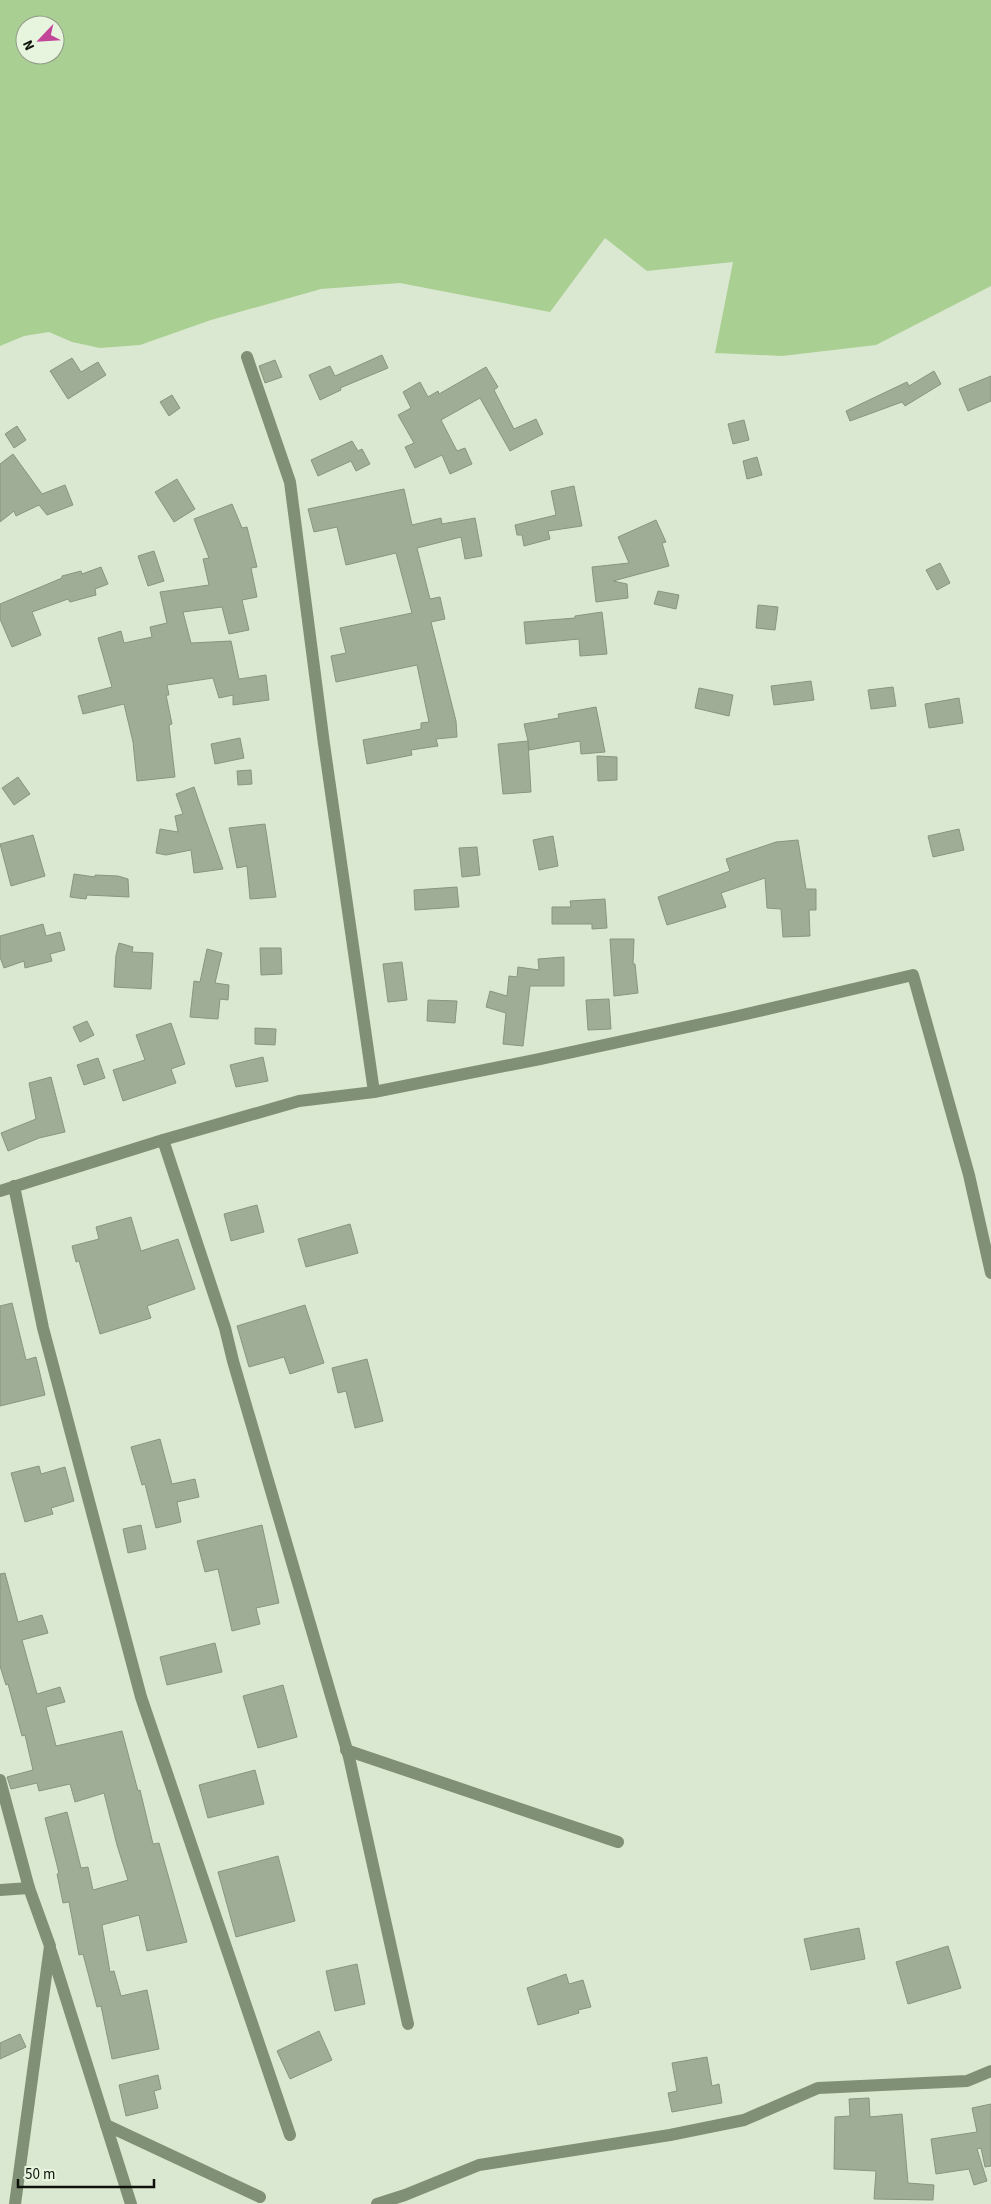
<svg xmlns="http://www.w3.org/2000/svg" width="991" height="2204" viewBox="0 0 991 2204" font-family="'Source Sans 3',sans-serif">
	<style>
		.water { fill: #aacf92; fill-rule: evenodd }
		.building { fill: #9fad97; stroke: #889580 }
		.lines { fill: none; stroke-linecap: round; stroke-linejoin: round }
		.street { stroke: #809076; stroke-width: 12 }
	</style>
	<rect width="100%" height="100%" fill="#dae8d1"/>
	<!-- water -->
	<path class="water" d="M0 0H991V286L876 345 782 356 715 353 733 262 647 271 605 238 550 312 400 283 321 289 211 320 140 345 100 348 72 342 49 332 24 336 0 346ZM25 25H55V55H25Z"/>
	<!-- building -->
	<g class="building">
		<polygon points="382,355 388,368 340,388 341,390 320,400 309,375 330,366 335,376"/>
		<polygon points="72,358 81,372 98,362 106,375 68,399 50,371"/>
		<polygon points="275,360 282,377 265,383 259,366"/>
		<polygon points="486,367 498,387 494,390 514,429 536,419 543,434 510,451 480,398 441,420 457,451 465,448 472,464 450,474 442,455 415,468 405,447 414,443 398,415 411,408 403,392 420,382 428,397 438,391 439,394"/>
		<polygon points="934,371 941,384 905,406 902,402 850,421 846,411 907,382 909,386"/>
		<polygon points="991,376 991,401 968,411 959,389"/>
		<polygon points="172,395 180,408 169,416 160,402"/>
		<polygon points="744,420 749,440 733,444 728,424"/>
		<polygon points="17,426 26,440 14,448 5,434"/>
		<polygon points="352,441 358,451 362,449 370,464 356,471 351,461 318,476 311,460"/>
		<polygon points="13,454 42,494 65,485 73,505 47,515 39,505 16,516 14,511 0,522 0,464"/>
		<polygon points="757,457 762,475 747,479 743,461"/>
		<polygon points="177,479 195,509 174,522 155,492"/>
		<polygon points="574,486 582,526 548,531 550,539 524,546 522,535 517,535 515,525 556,515 551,491"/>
		<polygon points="404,489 412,525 441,518 442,524 475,518 482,556 465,559 461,537 417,548 430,599 440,597 445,619 431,622 456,721 457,737 436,739 438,746 411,750 412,755 367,764 363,740 421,729 421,723 429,722 417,665 336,682 331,656 346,653 340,628 412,613 396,553 346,565 337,527 314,532 308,509"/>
		<polygon points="232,504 242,528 247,527 257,567 251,568 257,597 242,600 249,630 229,634 222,607 183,612 191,643 231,641 239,679 266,675 269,700 233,705 233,695 219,698 213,678 167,685 169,695 166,695 172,724 169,725 175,777 137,781 133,742 124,704 83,714 78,696 112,687 98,638 121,631 124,643 152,637 150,627 167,623 160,592 209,585 203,559 209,558 194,519"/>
		<polygon points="656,520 666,542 662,543 669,566 613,581 627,584 628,598 596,602 592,567 629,563 618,537"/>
		<polygon points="154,551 164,581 148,586 138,556"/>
		<polygon points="940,563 950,583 937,590 926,570"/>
		<polygon points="101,567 108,584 95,589 96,595 70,602 68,599 32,612 41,635 12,647 0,619 0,604 62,578 62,576 81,571 82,574"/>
		<polygon points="658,591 679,595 676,609 654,604"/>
		<polygon points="758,605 778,607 775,630 756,628"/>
		<polygon points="602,612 607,654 580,656 579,639 526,644 524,622 575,618 575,616"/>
		<polygon points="811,681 814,700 774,705 771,686"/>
		<polygon points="893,687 896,706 871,709 868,690"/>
		<polygon points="699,688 733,695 729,716 695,708"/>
		<polygon points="959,698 963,723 929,728 925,704"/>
		<polygon points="596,707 605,752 581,754 580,741 529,750 528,741 531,792 503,794 498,744 528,741 524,724 559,718 558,714"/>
		<polygon points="240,738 244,758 215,764 211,744"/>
		<polygon points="597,756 617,757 617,780 598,781"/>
		<polygon points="251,770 252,784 238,785 237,771"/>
		<polygon points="18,777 30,794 14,805 2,788"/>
		<polygon points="194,787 204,816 223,869 194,873 191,850 166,855 156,853 160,829 178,832 175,816 183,814 176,794"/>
		<polygon points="265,824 276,897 250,899 247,866 237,868 229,828"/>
		<polygon points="959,829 964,850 933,857 928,836"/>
		<polygon points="33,835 45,876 11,886 0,844"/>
		<polygon points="553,836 558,866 539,870 533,840"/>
		<polygon points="798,840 806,889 816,889 816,910 809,910 810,936 783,937 781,909 767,908 765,878 721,893 726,907 667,925 658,897 730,871 726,859 776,842"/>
		<polygon points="477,847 480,875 462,877 459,848"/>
		<polygon points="74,874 95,877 95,875 118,876 128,879 129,897 87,895 86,899 70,897"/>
		<polygon points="457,887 459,907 415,910 414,890"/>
		<polygon points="605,899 607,928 592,929 592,924 552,924 552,907 571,907 570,901"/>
		<polygon points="43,924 46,936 60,932 65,950 50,954 52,961 25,968 24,961 4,968 0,957 0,936"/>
		<polygon points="610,939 634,939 633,964 635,964 638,993 614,996"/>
		<polygon points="119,943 133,947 132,952 153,953 151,989 114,987 116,955"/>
		<polygon points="260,948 281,948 282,974 261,975"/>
		<polygon points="207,949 222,953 215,983 229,985 228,1000 220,999 218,1019 190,1017 194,981 200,982"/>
		<polygon points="564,957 564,986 530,986 523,1046 503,1044 506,1013 486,1007 490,991 507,996 509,976 517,977 518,967 539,970 538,959"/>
		<polygon points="402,962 407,1000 388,1002 383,964"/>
		<polygon points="609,999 611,1029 588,1030 586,1000"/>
		<polygon points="428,1000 457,1001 455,1023 427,1021"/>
		<polygon points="87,1021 94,1035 80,1042 73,1027"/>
		<polygon points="171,1023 185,1064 171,1069 176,1083 123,1101 113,1070 145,1060 136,1035"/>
		<polygon points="255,1028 276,1029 275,1045 255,1044"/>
		<polygon points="263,1057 268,1081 236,1087 230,1065"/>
		<polygon points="98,1058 105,1078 84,1085 77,1065"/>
		<polygon points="51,1077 65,1132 39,1138 8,1151 1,1133 36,1119 29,1083"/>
		<polygon points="257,1205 264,1232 231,1241 224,1214"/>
		<polygon points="131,1217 141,1251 178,1239 195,1289 147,1306 151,1318 100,1334 79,1261 76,1262 72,1246 99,1239 96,1227"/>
		<polygon points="350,1224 358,1253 306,1267 298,1239"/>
		<polygon points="12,1303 26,1360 36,1357 45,1395 0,1406 0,1306"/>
		<polygon points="305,1305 324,1363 290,1374 284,1357 249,1367 237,1326"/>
		<polygon points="367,1359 383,1421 355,1428 346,1391 338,1393 332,1368"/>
		<polygon points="160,1439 172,1484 195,1479 199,1497 177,1502 181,1522 156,1528 145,1484 142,1485 131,1447"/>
		<polygon points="39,1466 41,1474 65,1467 74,1501 51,1508 53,1514 25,1522 11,1473"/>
		<polygon points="141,1525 146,1549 128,1553 123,1529"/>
		<polygon points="262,1525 279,1603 256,1608 260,1624 232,1631 218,1569 205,1572 197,1541"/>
		<polygon points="5,1573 18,1622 42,1615 48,1633 22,1640 37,1694 60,1687 65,1702 46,1707 56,1746 122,1731 138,1791 140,1790 153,1844 159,1843 187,1942 147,1951 139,1915 102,1925 110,1972 114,1971 121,1996 147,1990 159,2049 112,2059 101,2006 97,2007 83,1954 79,1955 69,1902 63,1903 57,1874 59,1873 45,1818 67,1812 81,1868 88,1867 93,1890 128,1880 117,1845 104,1793 75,1802 70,1784 39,1791 37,1783 11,1789 7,1777 33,1770 25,1735 22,1736 8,1684 6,1685 0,1666 0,1574"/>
		<polygon points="215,1643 222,1672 167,1685 160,1657"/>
		<polygon points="283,1685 297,1737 258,1748 243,1696"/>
		<polygon points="255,1770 264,1804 208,1818 199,1785"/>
		<polygon points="278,1856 295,1921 236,1937 218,1872"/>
		<polygon points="859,1928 865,1959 811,1970 804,1939"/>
		<polygon points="948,1946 961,1988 908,2004 896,1962"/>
		<polygon points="357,1964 365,2004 335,2011 326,1971"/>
		<polygon points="566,1974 569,1984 583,1980 591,2007 578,2010 579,2013 538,2025 527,1988"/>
		<polygon points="319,2031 332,2060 290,2079 277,2051"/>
		<polygon points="20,2034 26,2047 0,2059 0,2043"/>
		<polygon points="707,2057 712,2086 719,2084 722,2103 672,2112 668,2093 677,2091 672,2063"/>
		<polygon points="158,2075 161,2089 154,2091 158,2108 126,2116 119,2085"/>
		<polygon points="869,2098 870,2117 902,2114 908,2183 934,2185 933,2200 874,2199 876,2171 834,2169 835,2117 850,2116 849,2099"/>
		<polygon points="991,2104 991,2166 985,2167 981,2148 977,2149 987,2181 974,2185 969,2169 936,2174 931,2139 977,2132 972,2108"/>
	</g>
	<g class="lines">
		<!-- street -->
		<g class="street">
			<polyline points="247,357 290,482 324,744 374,1092"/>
			<polyline points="163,1140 225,1328 233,1361 349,1757 408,2024"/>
			<polyline points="14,1186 43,1328 141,1697 290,2135"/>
			<polyline points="0,1191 163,1140 299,1101 374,1092 540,1059 729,1018 913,975 969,1175 991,1273"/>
			<polyline points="346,1750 618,1842"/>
			<polyline points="0,1780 29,1888 50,1946 15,2204"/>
			<polyline points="0,1890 29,1888"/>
			<polyline points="51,1951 131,2204"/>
			<polyline points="106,2125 260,2197"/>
			<polyline points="377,2204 405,2195 479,2165 670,2135 744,2120 818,2088 967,2081 991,2071"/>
		</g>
	</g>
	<!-- north arrow -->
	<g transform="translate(40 40) rotate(245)"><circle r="24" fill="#e7f5de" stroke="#909a89"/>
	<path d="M0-4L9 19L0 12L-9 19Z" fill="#c24799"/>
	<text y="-8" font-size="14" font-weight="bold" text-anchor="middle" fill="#0d110a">N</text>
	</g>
	<!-- scale -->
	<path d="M18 2179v8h136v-8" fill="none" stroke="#0d110a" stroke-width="2.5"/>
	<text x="25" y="2179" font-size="15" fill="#0d110a" stroke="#e7f5de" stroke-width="4" paint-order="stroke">50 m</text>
</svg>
